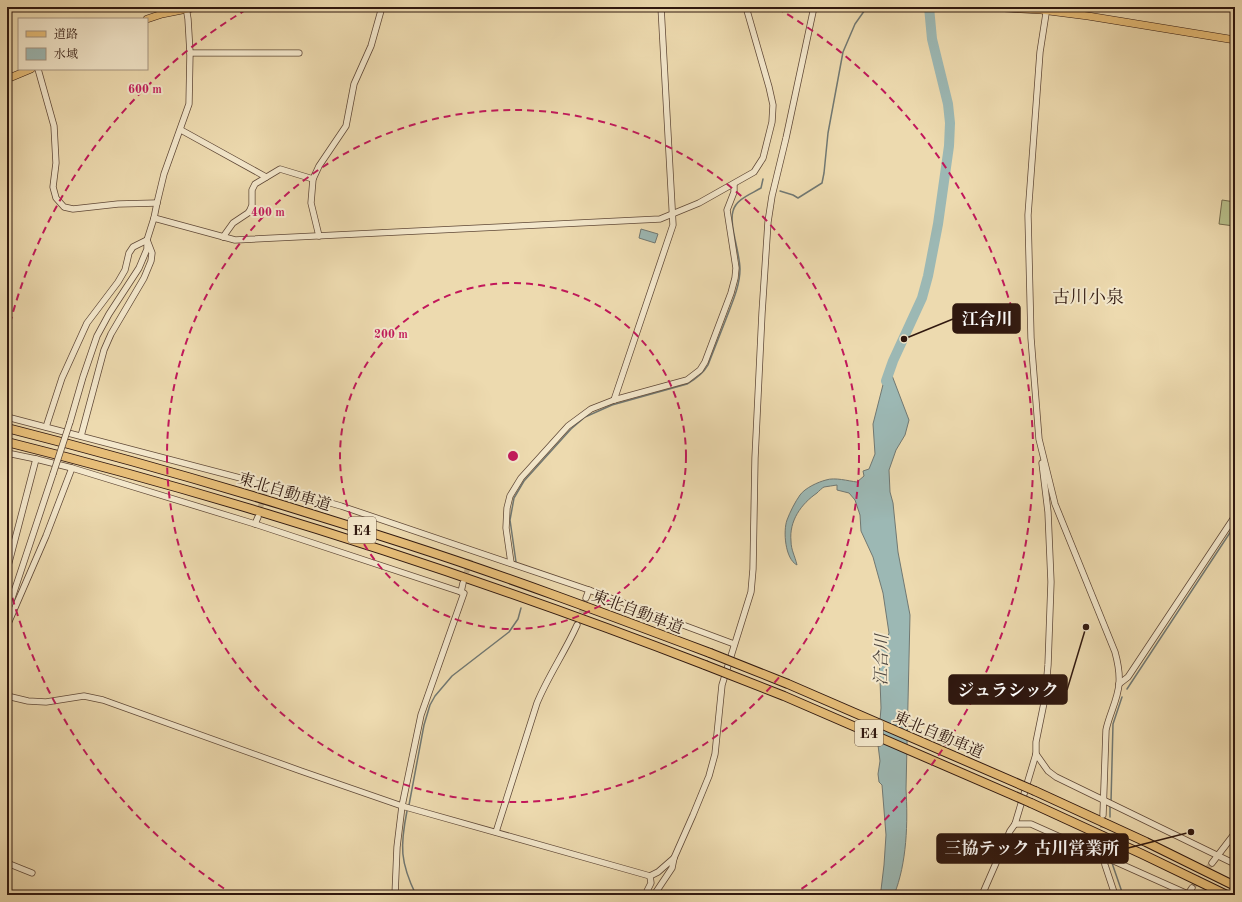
<svg xmlns="http://www.w3.org/2000/svg" width="1242" height="902" viewBox="0 0 1242 902" font-family="'Old Standard TT','Noto Serif JP',serif">
	<style>
		.green { fill: #b8c08b; stroke: #746c4d }
		.water { fill: #9cb8b4; stroke: #717872 }
		.lines { fill: none; stroke-linecap: round; stroke-linejoin: round }
		.stream { stroke: #717872; stroke-width: 1.5 }
		.river { stroke: #9cb8b4; stroke-width: 10 }
		.minor-tunnel { stroke: #c7b38f; stroke-width: 5.5; stroke-dasharray: 5.5 3; stroke-linecap: butt }
		.minor-casing { stroke: #5f4837; stroke-width: 7 }
		.major-casing { stroke: #30180f; stroke-width: 8 }
		.highway-casing { stroke: #30180f; stroke-width: 10 }
		.minor { stroke: #f3e7cb; stroke-width: 5.5 }
		.major { stroke: #e6bd78; stroke-width: 7 }
		.highway { stroke: #e6bd78; stroke-width: 8 }
		.minor-bridge-casing { stroke: #5f4837; stroke-width: 7; stroke-linecap: butt }
		.highway-bridge-casing { stroke: #30180f; stroke-width: 10; stroke-linecap: butt }
		.minor-bridge { stroke: #f3e7cb; stroke-width: 5.5 }
		.highway-bridge { stroke: #e6bd78; stroke-width: 8 }
		.ring { fill: none; stroke: #c2185b; stroke-width: 2; stroke-dasharray: 7 5 }
		.labels { text-anchor: middle; stroke-width: 4; stroke-linejoin: round; paint-order: stroke }
		.shield { fill: #f3e7cb; stroke: #6a5647; stroke-width: 1 }
		.shield-label { font-size: 15px; font-weight: bold; fill: #30180f }
		.street-label { font-size: 16px; fill: #30180f; stroke: #f3e7cb }
		.water-label { font-size: 17px; font-style: italic; fill: #504841; stroke: #f3e7cb }
		.quarter-label { font-size: 18px; fill: #30180f; stroke: #f3e7cb }
		.centre { fill: #c2185b; stroke: #f3e7cb; stroke-width: 2 }
		.ring-label { font-size: 12px; text-anchor: middle; font-weight: bold; fill: #c2185b; stroke: #f3e7cb; stroke-width: 4; stroke-linejoin: round; paint-order: stroke }
		.leader { fill: none; stroke: #30180f; stroke-width: 1.5 }
		.callout-dot { fill: #30180f; stroke: #f3e7cb; stroke-width: 1.5 }
		.callout { fill: #30180f; stroke: #30180f; stroke-width: 1.5 }
		.callout-label { font-size: 17px; text-anchor: middle; font-weight: bold; fill: #fff }
	</style>
	<rect width="100%" height="100%" fill="#eddaaf"/>
	<filter id="stains"><feTurbulence type="fractalNoise" baseFrequency=".005" numOctaves="4"/><feColorMatrix values="0 0 0 0 .2 0 0 0 0 .09 0 0 0 0 .02 0 0 0 .5 -.17"/></filter>
	<radialGradient id="worn" r=".72"><stop offset=".6" stop-color="#630" stop-opacity="0"/><stop offset="1" stop-color="#630" stop-opacity=".3"/></radialGradient>
	<!-- green -->
	<polygon class="green" points="1222,200 1235,202 1235,240 1233,239 1234,226 1219,224"/>
	<!-- water -->
	<g class="water">
		<polygon points="641,229 658,234 655,243 639,238"/>
		<path d="M888 365 909 420 905 435 896 450 889 470 890 492 893 503 898 552 910 615 906 789C908 822 907 863 894 895H878L881 890 884 865 886 835 882 785 879 782 878 774 880 761 878 745 881 708 879 653 881 644 885 645 889 633 883 593 873 557 861 531 860 515 855 500 849 493 837 490V485C833 486 828 486 824 487 822 488 819 491 817 493 801 504 789 521 791 541 791 550 795 556 797 565 785 559 783 531 787 520 790 512 795 502 800 495 805 488 818 482 826 480 835 477 848 481 857 482L864 476 863 471 869 469 875 454 873 424Z"/>
	</g>
	<g class="lines">
		<!-- stream -->
		<g class="stream">
			<polyline points="780,191 793,195 798,198 822,183 824,173 828,133 843,52 855,24 867,7"/>
			<path d="M516 562 510 520 514 498 524 481 571 429 585 417 612 405 687 384C696 379 703 374 708 365 714 350 720 334 726 319 732 303 740 286 740 269 740 253 729 225 733 211 736 199 751 194 761 188L763 179"/>
			<polyline points="1127,689 1235,525"/>
			<polyline points="1111,802 1113,724 1122,697"/>
			<polyline points="409,805 424,725 430,705 435,696 452,676 509,632 518,619 521,608"/>
			<path d="M407 811C400 846 400 862 416 895"/>
			<polyline points="1110,817 1110,805"/>
			<polyline points="1110,844 1111,857"/>
			<polyline points="1112,863 1123,895"/>
		</g>
		<!-- river -->
		<polyline class="river" points="886,381 893,361 922,298 928,276 938,224 949,146 950,123 948,104 932,39 929,7"/>
		<!-- minor-tunnel -->
		<g class="minor-tunnel">
			<polyline points="258,515 265,492"/>
			<polyline points="464,581 471,557"/>
			<polyline points="579,621 586,598"/>
			<polyline points="1102,845 1103,819"/>
			<polyline points="1192,888 1212,863"/>
		</g>
		<defs>
			<g id="minor">
				<path d="M1047 7 1040 52 1028 215 1031 338 1039 439 1055 504 1115 652C1118 663 1120 673 1119 684 1118 699 1109 715 1106 730L1103 815"/>
				<polyline points="190,53 299,53"/>
				<polyline points="38,69 54,126 56,163 53,187 56,198 64,207 73,209 118,204 157,203"/>
				<polyline points="181,130 266,177"/>
				<polyline points="154,218 235,240 660,219 699,203 754,172 763,158 772,122 773,105 769,87 746,7"/>
				<polyline points="319,236 311,203 313,179 319,166 346,126 354,84 371,46 382,7"/>
				<polyline points="223,237 233,223 248,213 250,210 252,205 252,190 255,184 280,169 313,179"/>
				<polyline points="614,400 673,225 661,7"/>
				<polyline points="7,417 267,485 341,506 589,590 734,644"/>
				<polyline points="70,422 83,377 97,336 109,314 139,268 147,249 147,240 154,218 157,203 164,174 189,104 190,53 188,19 186,7"/>
				<polyline points="46,427 62,378 87,323 118,282 125,270 129,253 133,247 147,240 152,253 151,261 144,278 111,334 104,350 81,436"/>
				<polyline points="7,453 36,459 7,570"/>
				<polyline points="36,459 72,468 255,524 464,593 421,715 402,806 397,847 395,895"/>
				<polyline points="255,524 258,517"/>
				<polyline points="511,563 506,528 507,508 510,496 521,478 568,426 591,409 614,400 687,380 700,370 705,362 731,293 735,278 736,268 727,210 734,192 734,184"/>
				<polyline points="461,592 463,583"/>
				<polyline points="586,598 589,590"/>
				<polyline points="7,613 53,474"/>
				<polyline points="7,626 46,536 72,468"/>
				<polyline points="1119,684 1128,677 1235,516"/>
				<polyline points="7,696 28,701 46,702 84,696 103,700 301,771 402,806 650,876"/>
				<polyline points="1036,754 1048,771 1056,777 1235,864"/>
				<polyline points="1015,824 1031,824 1190,895"/>
				<path d="M496 832 537 703C548 676 565 652 577 625"/>
				<polyline points="1102,845 1105,865 1115,895"/>
				<polyline points="7,863 32,873"/>
				<polyline points="1212,863 1235,833"/>
				<polyline points="1188,894 1192,888"/>
				<polyline points="645,895 651,883 650,876 658,872 674,858"/>
				<polyline points="654,895 672,868 674,858 693,815 709,776 715,754 722,685 751,592 753,569 755,458 762,313 768,222 772,196 786,138 814,7"/>
				<polyline points="982,895 1010,831 1015,824 1036,754 1036,742 1045,698 1048,665 1051,582 1048,512 1042,463"/>
			</g>
			<g id="major">
				<polyline points="986,7 1041,10 1088,16 1235,40"/>
				<polyline points="147,19 162,14 197,7"/>
				<polyline points="7,79 31,69"/>
			</g>
			<g id="highway">
				<path d="M7 428C141 462 274 501 406 544 508 577 609 615 710 653"/>
				<path d="M7 442C244 501 477 577 705 665"/>
				<polyline points="1035,791 1146,842 1235,886"/>
				<polyline points="1031,803 1142,854 1227,895"/>
			</g>
		</defs>
		<!-- minor casing -->
		<use href="#minor" class="minor-casing"/>
		<!-- major casing -->
		<use href="#major" class="major-casing"/>
		<!-- highway casing -->
		<use href="#highway" class="highway-casing"/>
		<!-- minor -->
		<use href="#minor" class="minor"/>
		<!-- major -->
		<use href="#major" class="major"/>
		<!-- highway -->
		<use href="#highway" class="highway"/>
		<defs>
			<polyline id="minor-bridge" points="53,474 70,422"/>
			<g id="highway-bridge">
				<polyline points="710,653 788,684 1035,791"/>
				<polyline points="705,665 784,696 1031,803"/>
			</g>
		</defs>
		<!-- minor-bridge casing -->
		<use href="#minor-bridge" class="minor-bridge-casing"/>
		<!-- highway-bridge casing -->
		<use href="#highway-bridge" class="highway-bridge-casing"/>
		<!-- minor-bridge -->
		<use href="#minor-bridge" class="minor-bridge"/>
		<!-- highway-bridge -->
		<use href="#highway-bridge" class="highway-bridge"/>
	</g>
	<!-- distance rings -->
	<g class="ring">
		<circle cx="513" cy="456" r="173"/>
		<circle cx="513" cy="456" r="346"/>
		<path d="M234 895A520 520 0 0 1 7 577M7 335A520 520 0 0 1 249 8M777 8A520 520 0 0 1 792 895"/>
	</g>
	<g class="labels">
		<!-- shield labels -->
		<g class="shield">
			<rect x="348" y="517" width="28" height="26" rx="3"/>
			<rect x="855" y="720" width="28" height="26" rx="3"/>
		</g>
		<g class="shield-label">
			<text x="362" y="535">E4</text>
			<text x="869" y="738">E4</text>
		</g>
		<!-- street labels -->
		<g class="street-label">
			<text transform="translate(285 491) rotate(17)" y="6">東北自動車道</text>
			<text transform="translate(638 611) rotate(21)" y="6">東北自動車道</text>
			<text transform="translate(939 734) rotate(23)" y="6">東北自動車道</text>
		</g>
		<!-- water labels -->
		<g class="water-label">
			<text transform="translate(881 660) rotate(-89)" y="6">江合川</text>
		</g>
		<!-- quarter labels -->
		<g class="quarter-label">
			<text x="1088" y="303">古川小泉</text>
		</g>
	</g>
	<circle cx="513" cy="456" r="6" class="centre"/>
	<g class="ring-label">
		<text x="145" y="93">600 m</text>
		<text x="268" y="216">400 m</text>
		<text x="391" y="338">200 m</text>
	</g>
	<!-- callouts -->
	<path class="leader" d="M904 339L953 319M1086 627L1067 690M1191 832L1128 848"/>
	<g class="callout-dot">
		<circle cx="904" cy="339" r="4"/>
		<circle cx="1086" cy="627" r="4"/>
		<circle cx="1191" cy="832" r="4"/>
	</g>
	<g class="callout">
		<rect x="953" y="304" width="67" height="29" rx="4"/>
		<rect x="949" y="675" width="118" height="29" rx="4"/>
		<rect x="937" y="834" width="191" height="29" rx="4"/>
	</g>
	<g class="callout-label">
		<text x="987" y="325">江合川</text>
		<text x="1008" y="696">ジュラシック</text>
		<text x="1032" y="854">三協テック 古川営業所</text>
	</g>
	<!-- margin -->
	<rect width="1242" height="902" fill="none" stroke="#eddaaf" stroke-width="24"/>
	<rect x="8" y="8" width="1226" height="886" fill="none" stroke="#30180f" stroke-width="2"/>
	<rect x="12" y="12" width="1218" height="878" fill="none" stroke="#30180f"/>
	<!-- legend -->
	<rect x="18" y="18" width="130" height="52" fill="#f3e7cb" stroke="#a59480"/>
	<rect x="26" y="31" width="20" height="6" fill="#e6bd78" stroke="#a59480"/>
	<text x="54" y="38" font-size="12" fill="#30180f">道路</text>
	<rect x="26" y="48" width="20" height="12" fill="#9cb8b4" stroke="#a59480"/>
	<text x="54" y="58" font-size="12" fill="#30180f">水域</text>
	<rect width="100%" height="100%" filter="url(#stains)"/>
	<rect width="100%" height="100%" fill="url(#worn)"/>
</svg>
